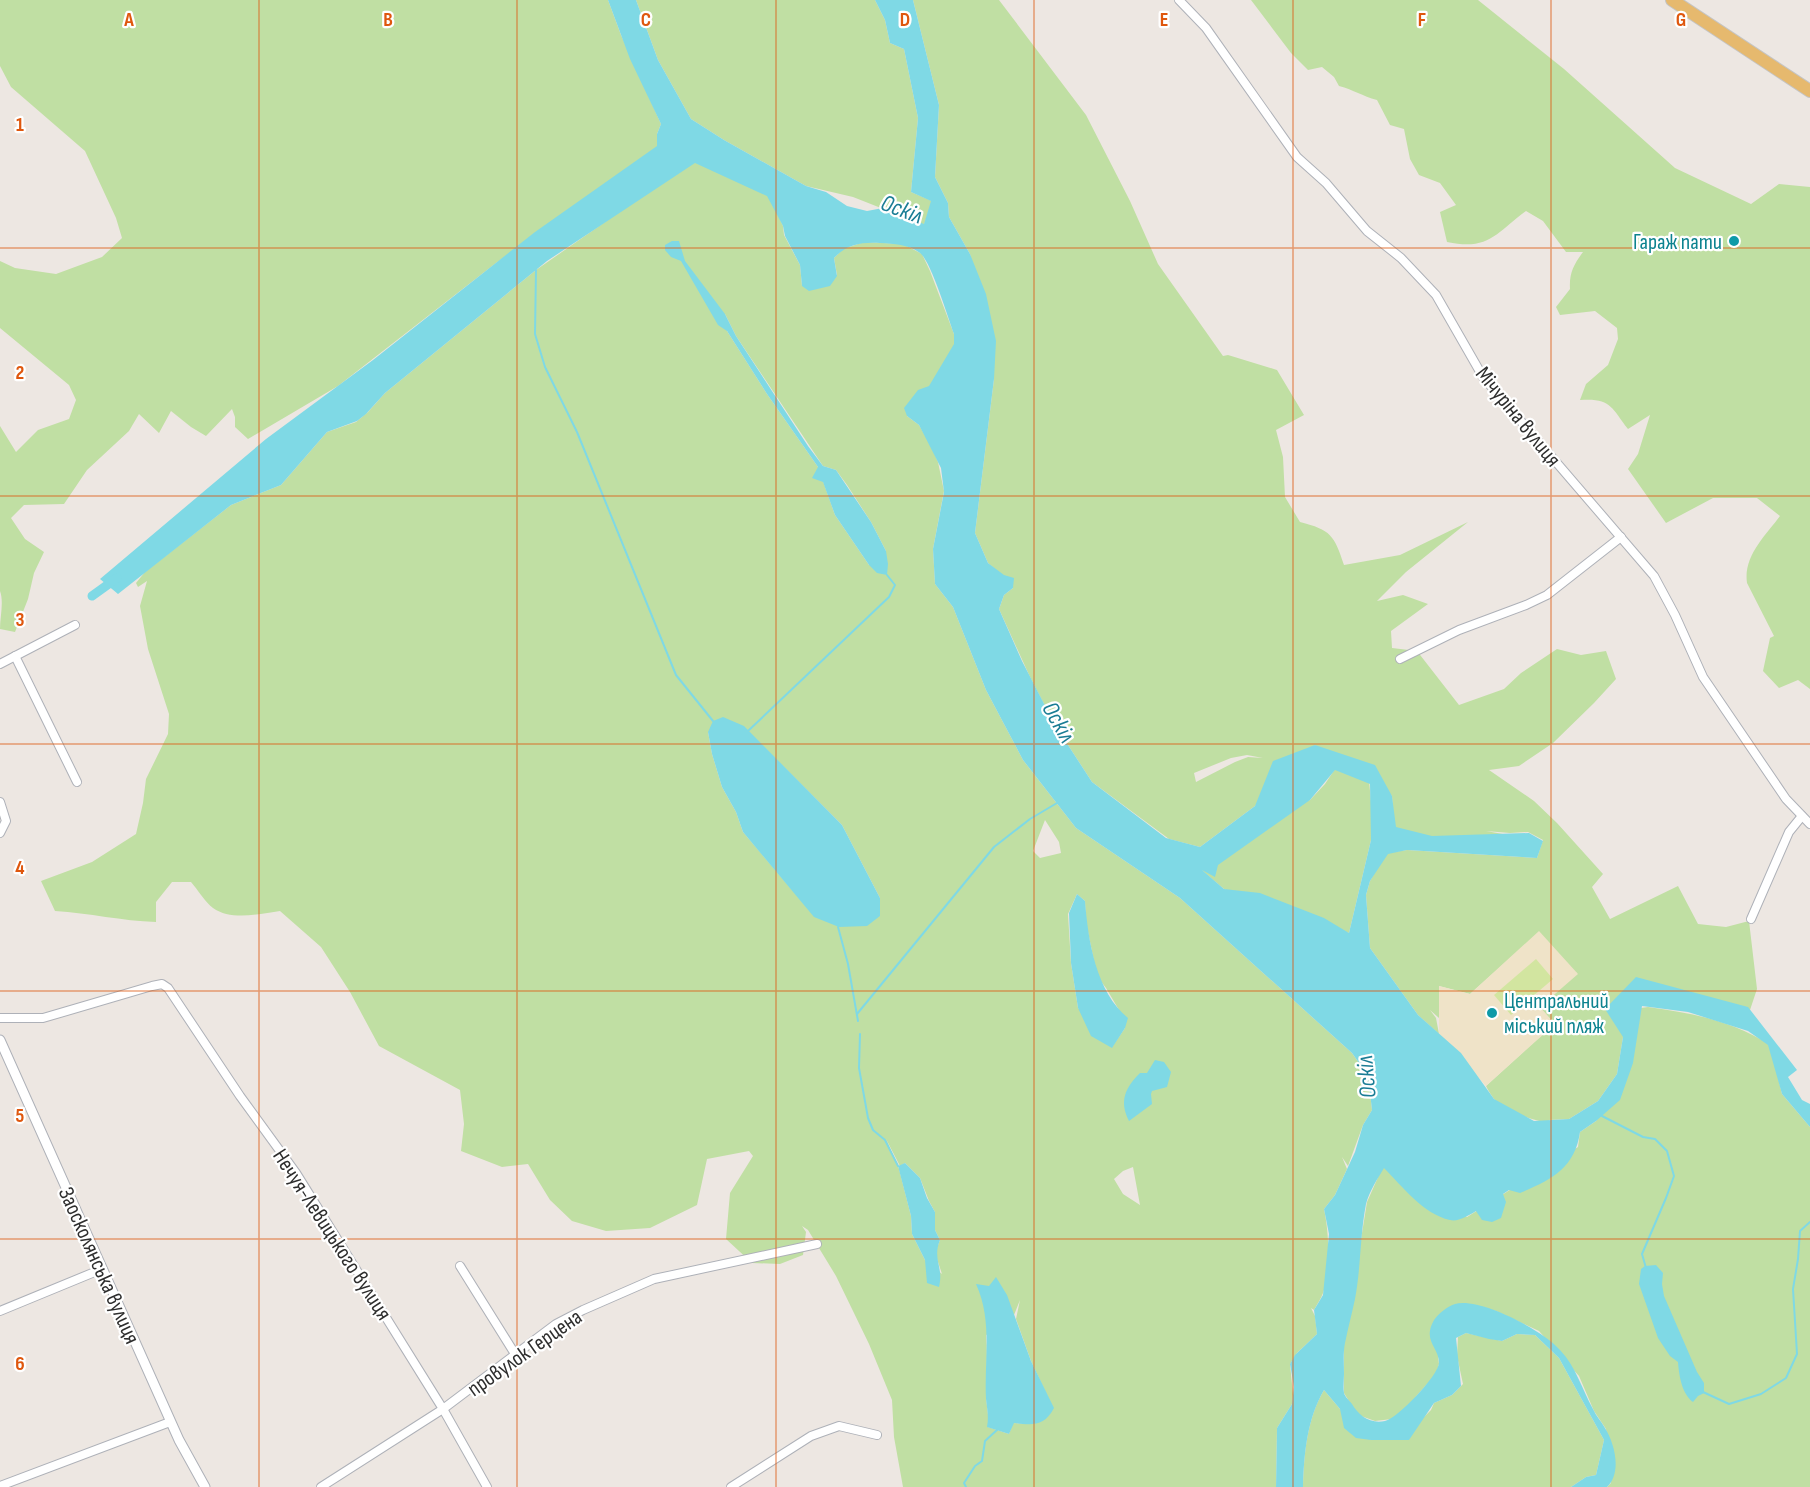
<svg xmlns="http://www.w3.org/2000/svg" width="1810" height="1487" viewBox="0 0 1810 1487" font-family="'Sofia Sans Condensed',sans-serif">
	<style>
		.green { fill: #c0dfa3; fill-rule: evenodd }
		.sand { fill: #efe3c8 }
		.pitch { fill: #d2e5a0 }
		.water { fill: #7fd9e5; fill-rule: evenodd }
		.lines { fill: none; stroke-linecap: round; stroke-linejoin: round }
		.stream { stroke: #7fd9e5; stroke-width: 2 }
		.canal { stroke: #7fd9e5; stroke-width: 9 }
		.minor-casing { stroke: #aeb1b8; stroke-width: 10 }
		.tertiary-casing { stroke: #aeb1b8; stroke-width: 11 }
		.primary-casing { stroke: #c4c4c4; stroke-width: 14 }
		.minor { stroke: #fff; stroke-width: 8 }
		.tertiary { stroke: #fff; stroke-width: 9 }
		.primary { stroke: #e6b96e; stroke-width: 12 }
		.grid { fill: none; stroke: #df570e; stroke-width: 1.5; stroke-opacity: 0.55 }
		.culture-dot { fill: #0f9aa8; stroke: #fff; stroke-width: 2 }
		.labels { text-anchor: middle; stroke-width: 4.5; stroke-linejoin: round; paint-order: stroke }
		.culture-label { font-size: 22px; fill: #0d838f; stroke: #fff; text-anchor: end }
		.street-label { font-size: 22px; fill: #2e2e2e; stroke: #fff }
		.water-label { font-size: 24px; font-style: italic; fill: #1a7d95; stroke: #fff }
		.grid-label { font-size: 20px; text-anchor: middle; font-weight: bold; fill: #df570e; stroke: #fff; stroke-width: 4.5; stroke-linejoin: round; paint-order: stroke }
	</style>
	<rect width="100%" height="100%" fill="#ede7e2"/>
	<!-- green -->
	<g class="green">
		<path d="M0 0H608L621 35 661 124 657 134 658 146 496 263 338 386 248 439 235 427V417L232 409 206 436 191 427 171 411 159 433 139 414 129 431 87 470 64 504 24 505 11 518 25 539 44 552 34 573 28 599 15 632 0 629C0 617 4 602 0 591V426L16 452 38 430 69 419 76 400 69 385 0 328V261L15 268 56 274 102 257 122 238 116 218 85 151 11 87 0 66Z"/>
		<polygon points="636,0 875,0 885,20 890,43 904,49 918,118 911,192 932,201 924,225 853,197 806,186 724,140 691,119 658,60"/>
		<path d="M913 0H999L1086 115 1130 201 1158 264 1223 356 1228 355 1277 370 1304 415 1276 430 1283 457 1285 497 1300 522C1331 530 1334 535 1344 565L1400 555 1468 522 1406 572 1377 601 1403 595 1428 604 1391 631 1392 648 1417 651 1459 705 1504 689 1521 673 1557 649 1581 655 1606 651 1616 679 1594 703 1553 743 1519 766 1489 770 1534 801 1557 823 1603 874 1592 887 1610 919 1678 886 1698 924 1726 927 1749 921 1757 989 1750 1010 1647 983 1623 1037 1617 1074 1598 1101 1569 1119 1549 1120 1548 1123C1531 1120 1506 1112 1494 1099 1491 1095 1488 1090 1486 1086L1554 1024 1539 1009C1544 999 1568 983 1577 973L1523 951H1518L1470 994 1439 986V1018L1430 1010 1436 1018 1439 1034 1418 1015 1370 948 1366 895 1370 881 1386 853 1407 850 1537 858 1543 840 1528 832 1510 833 1486 831 1514 836 1433 838 1394 828 1392 796 1315 745 1255 806 1200 847 1169 839 1092 782 1055 725 1030 677 999 609 1004 595 1013 588 1002 575 988 563 975 533 994 379 970 254 949 217 948 203 935 177 939 105ZM1247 755 1263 758 1248 757 1235 762 1196 782 1194 773 1231 758Z"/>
		<path d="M1251 0H1478L1564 69 1675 168 1751 204 1779 184 1810 187V689L1798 680 1779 688 1763 671 1770 638 1774 636 1747 583C1743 556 1766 535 1780 516L1757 498H1713L1666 523 1628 469 1638 454 1650 415 1628 429C1611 407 1611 398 1580 400L1586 384 1608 365 1618 339 1617 328 1595 311 1560 315 1556 307 1570 289C1569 273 1574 264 1583 252H1566L1543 221 1526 211C1496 233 1489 251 1447 242L1440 212 1456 205 1440 183 1419 175 1410 159 1404 129 1390 125 1377 100C1362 96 1354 90 1339 86L1334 77 1322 67 1308 70 1291 53Z"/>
		<path d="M695 161 769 195 783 226 784 235 800 265 802 286 837 275 834 258 843 249 864 242 903 244 922 254 930 271 954 334V371L907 416 919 425 931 446 938 462 944 491 933 549 935 584 953 607 986 690 1023 760 1076 828 1180 898 1352 1053 1368 1076 1372 1110 1363 1125 1348 1166 1342 1157 1347 1169 1335 1195 1324 1209C1329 1232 1331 1271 1323 1293 1321 1299 1317 1304 1314 1310L1311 1308 1315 1316 1317 1334 1297 1353 1290 1364 1293 1394 1292 1404 1277 1428 1276 1487H903L894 1437 892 1400 869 1344 836 1276 808 1230 802 1226 806 1232 803 1255 780 1264 752 1263 726 1239 730 1193 753 1156 749 1151 707 1159 697 1205 650 1228 606 1231 572 1221 550 1200 528 1164 502 1167 461 1151 464 1124 460 1090 379 1046 350 992 321 947 280 911C259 914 231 921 213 908 205 902 198 890 191 882H172L156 902V922C122 921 89 913 55 911L41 881 92 862 136 834 143 803 146 779 168 734 169 714 148 649 140 606 147 581 138 587 136 583 145 572 231 505 281 485 327 432 356 422 368 412 385 393 536 270 605 222 601 217ZM725 314 736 336 823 466 836 470 847 485 871 522 886 551 869 565 835 515 818 467 767 394 727 331ZM748 731 842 825 880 898 792 890 743 832 736 812 722 787 712 754 708 732ZM1045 820 1059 842 1061 853 1040 858 1033 851ZM1077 894 1085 901 1086 922 1097 976 1106 988 1119 1010 1125 1028 1112 1047 1078 1008 1071 963 1068 914ZM886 1139 900 1166 905 1163 920 1178 929 1201 935 1212V1230L940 1240 935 1253 942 1274 925 1260 912 1234 911 1216 899 1169ZM1133 1167 1140 1205 1123 1194 1114 1179 1123 1171ZM1020 1300 1016 1319 1031 1361 1053 1408 1029 1424 1013 1423 1009 1434 988 1427C989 1416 987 1408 986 1398 986 1377 988 1356 986 1335L1015 1321 1014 1315Z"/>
		<polygon points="1335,769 1369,780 1372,813 1371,840 1349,933 1224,889 1198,867 1216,863 1292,806 1310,800 1325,784"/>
		<path d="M1648 1007C1692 1013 1733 1021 1770 1045L1782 1094 1810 1127V1487H1607L1611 1483 1606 1429 1594 1411 1579 1376 1539 1331 1496 1311 1469 1304H1455L1438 1356 1439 1364 1436 1374 1404 1410 1392 1419 1375 1421 1361 1416 1355 1411 1344 1393V1345L1367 1202 1383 1166 1467 1217 1578 1147 1580 1132 1596 1121 1632 1062 1641 1008Z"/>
		<path d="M1466 1333 1502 1341 1517 1334 1535 1335 1559 1358 1604 1440 1596 1475 1586 1477 1571 1487H1303C1304 1453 1307 1419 1324 1390L1340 1409 1371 1440 1409 1439 1420 1421 1431 1410 1434 1403 1452 1395 1463 1384 1457 1356 1458 1337Z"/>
	</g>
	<!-- sand -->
	<polygon class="sand" points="1539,931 1578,974 1540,1007 1555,1024 1486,1086 1439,1034 1439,986 1470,994"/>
	<!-- pitch -->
	<polygon class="pitch" points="1536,959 1553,979 1511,1015 1494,995"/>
	<!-- water -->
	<g class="water">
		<path d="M608 0H636L658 60 691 119 724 140 806 186 826 192 847 206 867 211 883 208 924 224 931 201 911 192 918 118 904 49 890 43 885 20 875 0H913L939 105 935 177 948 203 949 217 970 254 986 294 996 341 994 379 975 533 988 563 1004 575 1014 578 1013 588 1004 595 999 609 1022 661 1055 725 1092 782 1166 838 1200 847 1255 806 1273 761 1315 745 1375 765 1392 796 1396 827 1432 836 1529 833 1543 841 1537 858 1407 850 1388 854 1370 881 1366 895 1370 948 1418 1015 1461 1053 1494 1099 1534 1121 1569 1119 1598 1101 1617 1074 1623 1037 1605 1009 1636 977 1748 1007 1797 1070 1788 1077 1802 1100 1810 1104V1127L1782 1094 1768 1045 1748 1031 1688 1012 1642 1006 1633 1063 1620 1100 1596 1121 1580 1132C1575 1168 1551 1180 1520 1193L1509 1190 1503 1194 1506 1202 1501 1218 1492 1222 1482 1220 1476 1211C1468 1216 1458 1222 1450 1220 1423 1214 1402 1186 1384 1168 1378 1178 1369 1192 1366 1204 1360 1235 1361 1267 1355 1299 1352 1313 1348 1328 1345 1343 1343 1353 1344 1364 1344 1374 1344 1380 1343 1387 1344 1393 1345 1397 1349 1400 1352 1404 1359 1416 1370 1424 1385 1421 1398 1418 1438 1376 1439 1363 1439 1347 1422 1341 1434 1320 1438 1314 1448 1306 1455 1304 1480 1297 1544 1331 1560 1350 1576 1367 1582 1389 1593 1409 1596 1416 1601 1421 1605 1428 1615 1444 1622 1473 1607 1487H1571L1586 1477 1596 1475 1604 1440 1559 1358 1535 1335 1517 1334 1502 1341 1489 1339 1466 1333 1456 1338 1461 1386 1452 1395 1434 1403 1409 1440H1371L1356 1438 1344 1428 1340 1409 1324 1390C1307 1419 1304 1454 1303 1487H1276L1277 1428 1292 1404 1294 1387 1290 1364 1295 1355 1317 1334 1314 1310 1323 1295 1329 1234 1324 1209 1335 1195 1355 1152 1363 1125 1372 1110 1368 1076 1352 1053 1180 898 1076 828 1023 760 986 690 953 607 935 584 933 549 944 492 941 468 919 425 907 416 904 408 918 390 929 386 954 344V334C948 318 931 261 920 253 908 244 894 244 880 243 862 242 847 244 834 258L837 276 830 286 809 291 802 286 800 265 785 236 783 226 767 196 695 163 547 261 385 393 366 414 357 421 327 432 281 485 231 505 118 594 100 579 266 439 373 360 535 232 657 146V134L661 124 630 59ZM1335 770 1370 784 1371 840 1349 933 1324 918 1260 893 1224 889 1202 870 1215 877 1218 865 1310 800Z"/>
		<polygon points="672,241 679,241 685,261 725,314 736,336 808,446 823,466 836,470 871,522 886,551 888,564 887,575 877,573 869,565 835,515 823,482 812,478 818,467 767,394 727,331 718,325 681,261 671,257 665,250 665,245"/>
		<polygon points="723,717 744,726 842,825 880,898 880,916 867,926 839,927 814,917 743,832 736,812 722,787 712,754 708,732 713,721"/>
		<path d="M1077 894 1085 901C1088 940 1096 992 1128 1018L1125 1028 1112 1048 1091 1036 1078 1008 1071 963 1069 913Z"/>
		<path d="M1155 1060 1164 1062 1171 1072 1167 1087 1152 1091 1151 1094 1152 1104 1129 1121C1119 1101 1125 1088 1140 1073H1147Z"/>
		<path d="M905 1163 920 1178 927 1198 935 1212V1230L940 1240C932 1260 944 1266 939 1287L927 1283 925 1260 912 1234 911 1216 898 1166Z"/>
		<path d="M1656 1265 1663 1273 1662 1284 1664 1296 1697 1372 1704 1383V1393L1698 1396 1693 1402C1682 1394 1679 1376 1678 1362L1670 1356 1658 1338 1639 1284 1641 1269 1645 1266Z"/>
		<path d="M996 1277 1007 1295 1031 1361 1054 1408C1044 1427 1032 1425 1014 1423L1009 1434 987 1427C989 1416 987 1409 986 1399 984 1360 993 1321 976 1284L989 1286Z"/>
	</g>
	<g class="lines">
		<!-- stream -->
		<g class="stream">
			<polyline points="536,270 535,334 545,367 577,432 676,675 713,721"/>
			<polyline points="748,731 889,597 895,585 887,575"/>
			<polyline points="838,927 848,964 858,1021"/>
			<polyline points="857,1014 994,847 1030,819 1057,803"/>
			<polyline points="860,1034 859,1068 868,1118 873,1130 885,1140 898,1166"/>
			<polyline points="1602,1116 1643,1137 1655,1139 1667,1151 1674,1176 1666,1198 1642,1254 1646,1268"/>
			<polyline points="1703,1392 1729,1404 1761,1394 1786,1378 1797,1354 1793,1289 1798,1259 1800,1231 1810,1222"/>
			<polyline points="966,1487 964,1483 975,1466 982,1461 985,1441 998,1429"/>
		</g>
		<!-- canal -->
		<polyline class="canal" points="92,596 117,578"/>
		<defs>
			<g id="minor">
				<polyline points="1179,0 1206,28 1297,157 1326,183 1367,231 1401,258 1436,295 1483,377 1654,576 1675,615 1703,677 1786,799 1810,824"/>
				<polyline points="15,656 77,782"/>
				<polyline points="1400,659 1459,630 1526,605 1547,595 1621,537"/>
				<polyline points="0,664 75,625"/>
				<polyline points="0,802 6,821 0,833"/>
				<polyline points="1751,919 1789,832 1802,816"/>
				<polyline points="0,1018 43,1018 152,986 162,984 168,988 240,1096 296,1173 443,1409 487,1487"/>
				<polyline points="460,1266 515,1354"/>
				<polyline points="0,1311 102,1269"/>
				<polyline points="0,1486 170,1422"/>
				<polyline points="321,1487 443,1409 556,1324 583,1310 654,1279 817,1244"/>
				<polyline points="731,1487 811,1436 839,1426 877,1435"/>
			</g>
			<polyline id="tertiary" points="0,1040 179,1440 205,1487"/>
			<polyline id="primary" points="1672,0 1810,91"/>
		</defs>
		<!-- minor casing -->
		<use href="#minor" class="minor-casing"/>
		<!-- tertiary casing -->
		<use href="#tertiary" class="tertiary-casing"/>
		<!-- primary casing -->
		<use href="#primary" class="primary-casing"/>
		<!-- minor -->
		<use href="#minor" class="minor"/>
		<!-- tertiary -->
		<use href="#tertiary" class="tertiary"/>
		<!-- primary -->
		<use href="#primary" class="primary"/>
	</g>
	<!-- grid -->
	<path class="grid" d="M259 0V1487M517 0V1487M776 0V1487M1034 0V1487M1293 0V1487M1551 0V1487M0 248H1810M0 496H1810M0 744H1810M0 991H1810M0 1239H1810"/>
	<!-- markers -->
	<g class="culture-dot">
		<circle cx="1734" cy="241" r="6"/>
		<circle cx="1492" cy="1013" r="6"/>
	</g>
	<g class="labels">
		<!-- culture labels -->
		<g class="culture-label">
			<text x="1722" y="249">Гараж пати</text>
			<text x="1504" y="1008" text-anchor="start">Центральний<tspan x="1504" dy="25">міський пляж</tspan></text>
		</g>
		<!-- street labels -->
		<g class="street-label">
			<text transform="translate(1519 416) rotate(51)" y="8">Мічуріна вулиця</text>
			<text transform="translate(333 1234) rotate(57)" y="8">Нечуя-Левицького вулиця</text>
			<text transform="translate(100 1265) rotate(66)" y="8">Заосколянська вулиця</text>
			<text transform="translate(524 1352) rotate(-35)" y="8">провулок Герцена</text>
		</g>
		<!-- water labels -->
		<g class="water-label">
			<text transform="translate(902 209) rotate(21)" y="8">Оскіл</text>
			<text transform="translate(1059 722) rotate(60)" y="8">Оскіл</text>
			<text transform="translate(1366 1077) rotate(-95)" y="8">Оскіл</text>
		</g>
	</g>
	<g class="grid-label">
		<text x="129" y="26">A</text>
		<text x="388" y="26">B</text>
		<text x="646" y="26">C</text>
		<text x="905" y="26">D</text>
		<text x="1164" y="26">E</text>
		<text x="1422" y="26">F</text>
		<text x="1681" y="26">G</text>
		<text x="20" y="131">1</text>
		<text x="20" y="379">2</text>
		<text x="20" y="626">3</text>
		<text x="20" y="874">4</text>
		<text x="20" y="1122">5</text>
		<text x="20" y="1370">6</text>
	</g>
</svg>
